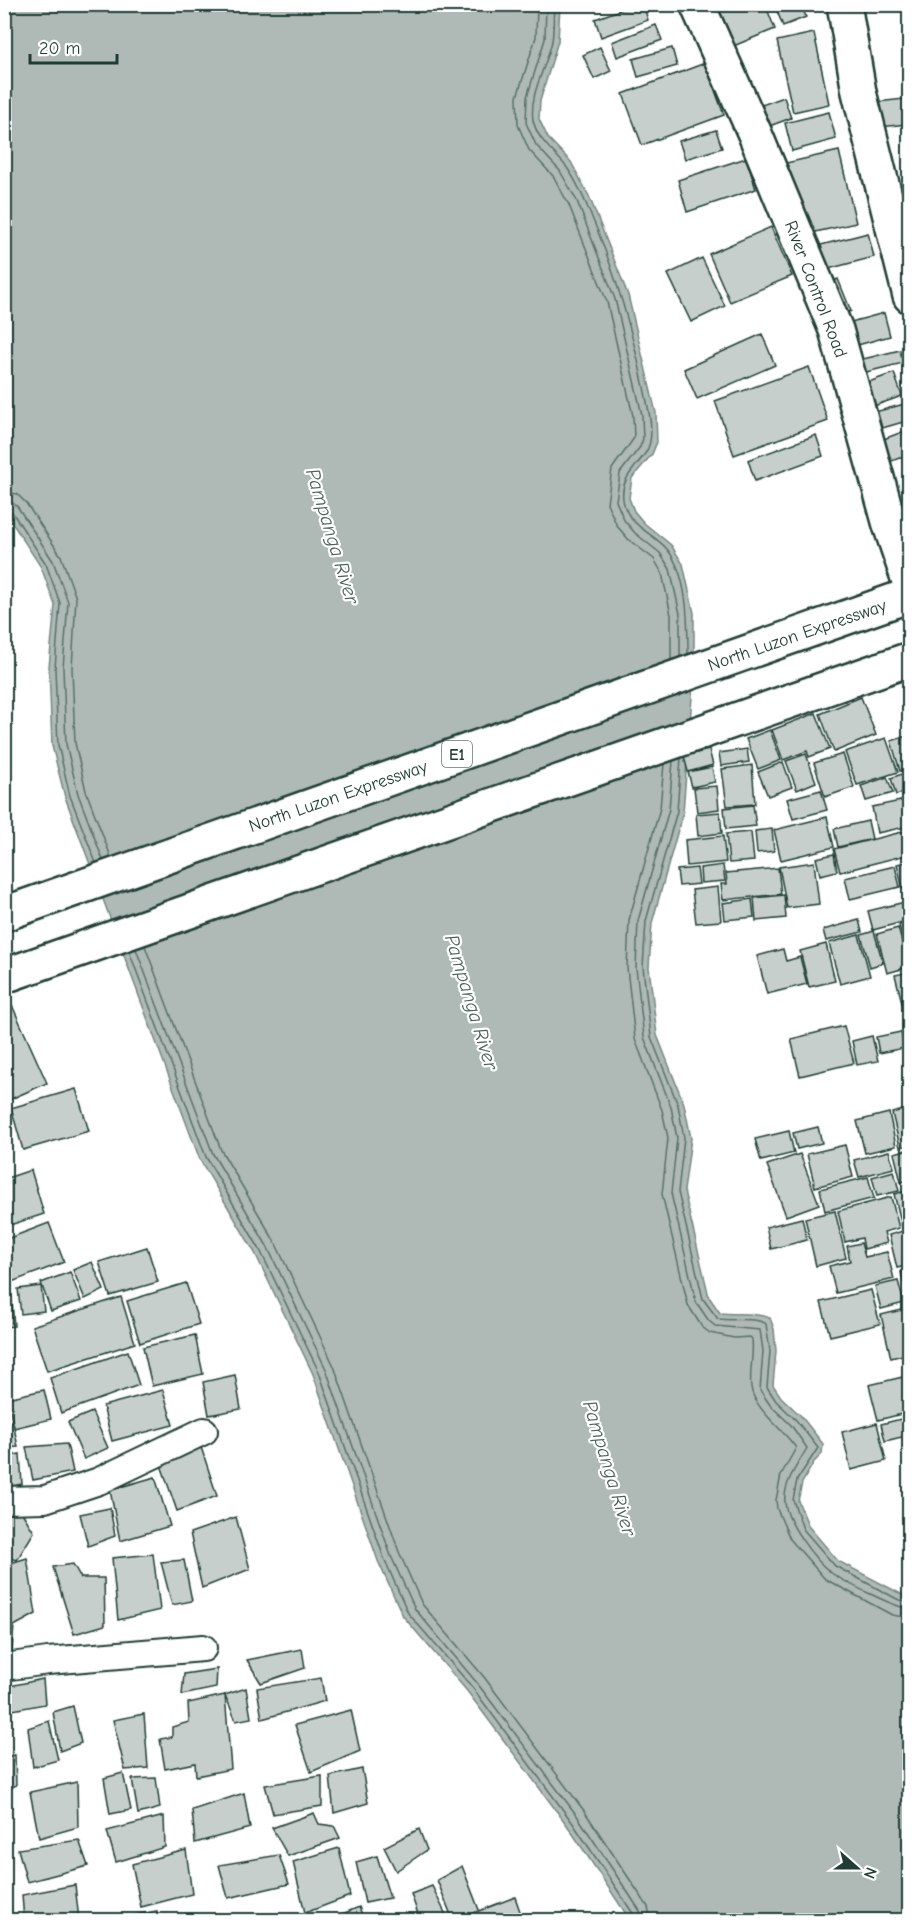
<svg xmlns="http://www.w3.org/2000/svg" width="914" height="1925" viewBox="0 0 914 1925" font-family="'Comic Neue',sans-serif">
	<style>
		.water { fill: #afbab7; stroke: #758883; stroke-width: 1.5 }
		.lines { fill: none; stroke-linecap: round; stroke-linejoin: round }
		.shore { stroke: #596f68; stroke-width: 1.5 }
		.building { fill: #c7cfcc; stroke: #1f3d34; stroke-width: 1.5 }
		.minor-casing { stroke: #1f3d34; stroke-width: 30 }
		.tertiary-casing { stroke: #1f3d34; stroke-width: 38 }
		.secondary-casing { stroke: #1f3d34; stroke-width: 38 }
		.motorway-casing { stroke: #1f3d34; stroke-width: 38 }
		.minor { stroke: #fff; stroke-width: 26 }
		.tertiary { stroke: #fff; stroke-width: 33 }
		.secondary { stroke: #fff; stroke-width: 33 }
		.motorway { stroke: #fff; stroke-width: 33 }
		.labels { text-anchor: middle; stroke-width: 4.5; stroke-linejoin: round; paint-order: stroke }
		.shield { fill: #fff; stroke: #627771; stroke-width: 1.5 }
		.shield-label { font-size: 16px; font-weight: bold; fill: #1f3d34 }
		.street-label { font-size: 18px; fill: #1f3d34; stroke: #fff }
		.water-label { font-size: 20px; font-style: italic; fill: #4a625b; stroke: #fff }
	</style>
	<rect width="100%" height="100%" fill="#fff"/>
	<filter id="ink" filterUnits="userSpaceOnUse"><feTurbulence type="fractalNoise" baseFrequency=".0167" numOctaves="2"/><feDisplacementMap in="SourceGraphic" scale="12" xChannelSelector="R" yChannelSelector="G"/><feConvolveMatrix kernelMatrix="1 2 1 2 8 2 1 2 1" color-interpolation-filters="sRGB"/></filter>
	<g filter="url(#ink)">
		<!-- water -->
		<path class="water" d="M4 5H560L558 41 540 101 539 119 548 138 571 162 589 196 628 295 656 413 657 442 652 454 632 478 629 498 634 511 644 523 671 545 683 564 694 613V671L683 812 652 923 649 967 657 1035 684 1104 691 1138 684 1191 709 1297 720 1313C737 1315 755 1312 770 1318L774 1329 776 1351 773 1385 781 1397 801 1416 823 1444 822 1454 814 1462 802 1483 798 1501 809 1527 838 1561 901 1594 909 1596V1920H630L567 1825 467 1691 403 1616 378 1561 313 1374 255 1253 200 1160 65 797 52 746 49 667 55 605 41 567 7 515 5 507Z"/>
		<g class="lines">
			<!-- shore -->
			<g class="shore">
				<polyline points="537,4 536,37 517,97 518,125 529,150 553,176 569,205 607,302 633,416 634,438 612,469 607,503 617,526 629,540 654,559 662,573 671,615 671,660"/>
				<polyline points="546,4 545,39 527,97 526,123 536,145 560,171 577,201 615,299 642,415 643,439 640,447 620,473 616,501 624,520 635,533 660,553 670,569 680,614 680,657"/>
				<path d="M554 4C553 16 554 29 552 41 547 66 529 93 533 120 537 139 552 150 564 164 572 173 579 188 584 199 615 267 635 339 649 412 651 423 653 441 646 452 637 467 620 478 623 499 626 525 652 532 667 549 688 575 688 622 688 654"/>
				<polyline points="4,492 17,494 26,503 61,556 76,598 72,668 75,743 86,791 111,857"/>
				<polyline points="4,501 11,502 17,506 53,561 68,602 63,668 66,744 78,794 103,860"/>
				<polyline points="4,509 12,512 46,564 60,603 55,668 58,745 70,796 96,863"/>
				<path d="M681 758 677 811 646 921 643 967 651 1037 678 1105 684 1138 678 1192 703 1299 718 1319C732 1321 756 1317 766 1324L770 1351 767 1387 776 1401 796 1420 818 1448 797 1480 793 1500 803 1529 835 1566 899 1600 910 1601"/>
				<path d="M673 761 669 809 638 921 636 968 644 1037 671 1107 677 1138 671 1193 696 1302 709 1321 715 1326 760 1330 763 1351 760 1390 770 1405 791 1425 807 1448C798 1465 783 1482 785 1503 787 1523 814 1559 830 1572 842 1581 896 1608 910 1609"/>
				<path d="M664 764 660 808 629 920 627 968 635 1039 662 1110 668 1138 662 1194 688 1305 702 1327 710 1333 734 1338 750 1337 752 1339C754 1355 749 1371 751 1387 753 1408 784 1430 796 1448L781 1475 776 1500 777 1509 790 1539 825 1579 892 1615 910 1618"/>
				<polyline points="145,946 221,1150 275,1242 334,1366 399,1552 422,1604 484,1677 585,1812 648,1907 651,1920"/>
				<polyline points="136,949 213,1154 267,1246 326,1369 391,1556 415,1609 477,1683 578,1817 640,1911 642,1920"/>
				<polyline points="129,951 206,1157 260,1250 319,1372 384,1558 408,1613 472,1687 572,1822 634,1915 635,1920"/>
			</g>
		</g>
		<!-- building -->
		<g class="building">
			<polygon points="636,4 643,4 648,20 601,37 595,19"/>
			<polygon points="714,4 765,4 775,29 731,47"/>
			<polygon points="779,4 801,4 806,17 783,26 775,6"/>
			<polygon points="656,25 662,40 617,57 612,42"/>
			<polygon points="814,33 829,104 793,112 777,41"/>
			<polygon points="600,47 611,71 594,79 583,55"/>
			<polygon points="672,48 677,66 638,77 633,59"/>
			<polygon points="705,63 724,115 642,145 623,94"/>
			<polygon points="784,97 791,118 756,131 748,110"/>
			<polygon points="904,99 907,124 871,128 868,103"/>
			<polygon points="829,112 836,139 792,151 785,123"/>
			<polygon points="716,130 722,148 685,159 679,141"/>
			<polygon points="839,151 856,223 802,235 786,163"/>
			<polygon points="746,158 756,189 687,212 678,180"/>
			<polygon points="910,189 910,240 893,195"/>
			<polygon points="771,227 792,276 730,302 709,254"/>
			<polygon points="868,233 874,257 824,270 817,246"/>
			<polygon points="702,258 725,306 691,322 668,274"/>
			<polygon points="838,279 851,311 832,319 819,287"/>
			<polygon points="884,313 890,336 847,348 840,325"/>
			<polygon points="762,334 775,365 697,399 684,369"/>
			<polygon points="900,350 903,363 858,374 855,361"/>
			<polygon points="809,367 828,421 734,455 715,401"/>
			<polygon points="894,373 902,396 871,407 863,384"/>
			<polygon points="908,403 910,420 879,429 875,412"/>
			<polygon points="910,429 910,454 889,462 881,440"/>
			<polygon points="816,435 823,456 755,481 748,460"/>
			<polygon points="861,697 876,735 834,752 820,714"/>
			<polygon points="816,713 830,749 809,757 807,751 783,760 772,730"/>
			<polygon points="770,730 781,760 758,769 746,739"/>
			<polygon points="910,735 910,768 900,771 891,741"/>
			<polygon points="886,738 898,772 857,785 845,752"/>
			<polygon points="747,749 749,762 721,766 719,753"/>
			<polygon points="709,750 713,765 688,772 684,756"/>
			<polygon points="806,754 816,782 797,790 786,761"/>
			<polygon points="843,754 854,787 825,797 814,763"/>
			<polygon points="783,762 792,787 768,796 758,772"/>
			<polygon points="752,765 755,804 727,806 722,769"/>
			<polygon points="712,767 715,782 692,787 688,772"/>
			<polygon points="910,771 910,791 896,795 891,778"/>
			<polygon points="887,777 893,793 866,801 861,786"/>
			<polygon points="717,786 719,809 697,812 694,788"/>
			<polygon points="821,790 827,810 793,819 787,799"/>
			<polygon points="910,799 910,826 877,833 872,807"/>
			<polygon points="753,805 756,826 726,829 724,808"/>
			<polygon points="720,812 722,833 698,836 696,814"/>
			<polygon points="827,817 834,847 781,860 774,830"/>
			<polygon points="868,821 872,839 838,847 834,829"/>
			<polygon points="772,829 774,851 757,853 755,831"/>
			<polygon points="910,830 910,854 840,872 834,849"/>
			<polygon points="751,832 754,861 729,863 726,834"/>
			<polygon points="723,836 726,862 687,866 685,840"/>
			<polygon points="834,854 837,871 820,875 816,858"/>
			<polygon points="910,861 910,887 903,889 897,864"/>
			<polygon points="814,862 819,904 787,908 779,867"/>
			<polygon points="723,865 725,881 701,883 700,868"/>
			<polygon points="895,866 900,887 850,899 845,878"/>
			<polygon points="697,868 699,884 679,886 677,870"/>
			<polygon points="778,868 781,894 723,900 721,884 727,884 726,873"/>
			<polygon points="718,887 721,921 696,923 692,890"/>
			<polygon points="910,889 910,909 905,890"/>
			<polygon points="784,895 786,918 756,921 754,898"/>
			<polygon points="752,899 754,917 725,920 723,903"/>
			<polygon points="905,902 910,920 873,930 868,911"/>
			<polygon points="859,920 862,932 826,941 823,930"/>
			<polygon points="910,922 910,942 904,944 899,925"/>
			<polygon points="898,928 909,967 887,973 877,934"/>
			<polygon points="874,931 883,963 870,967 861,935"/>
			<polygon points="859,935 870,976 840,984 829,943"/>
			<polygon points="826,944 835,981 809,987 800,951"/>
			<polygon points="910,945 910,965 905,946"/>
			<polygon points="783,949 786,961 800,957 807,984 767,994 757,956"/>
			<polygon points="910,972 910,1022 907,1022 895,975"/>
			<polygon points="11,1003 47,1083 4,1102 4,1005"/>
			<polygon points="844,1026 854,1063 800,1076 791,1039"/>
			<polygon points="910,1030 910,1058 908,1058 903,1031"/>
			<polygon points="901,1032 904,1048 879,1053 876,1037"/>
			<polygon points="872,1036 878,1061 857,1065 852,1041"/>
			<polygon points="76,1089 89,1131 23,1150 11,1108"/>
			<polygon points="910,1108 910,1145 900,1147 892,1113"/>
			<polygon points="889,1113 896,1146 865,1153 857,1121"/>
			<polygon points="818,1127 822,1143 797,1149 793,1133"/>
			<polygon points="789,1131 794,1153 761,1161 755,1139"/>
			<polygon points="845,1145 853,1177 815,1187 807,1154"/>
			<polygon points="910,1149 910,1180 901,1182 894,1153"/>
			<polygon points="889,1151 894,1168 859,1177 854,1160"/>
			<polygon points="800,1154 819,1204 786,1216 767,1165"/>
			<polygon points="31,1170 44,1214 4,1227 4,1179"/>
			<polygon points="894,1171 899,1191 877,1196 872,1177"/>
			<polygon points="868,1177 874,1198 825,1211 820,1189"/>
			<polygon points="910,1190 910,1224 902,1226 894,1194"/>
			<polygon points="891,1197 899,1228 884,1232 887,1243 864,1249 862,1238 845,1242 838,1211"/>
			<polygon points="835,1211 846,1258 816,1266 805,1218"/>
			<polygon points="802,1218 807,1240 771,1249 766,1227"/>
			<polygon points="49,1223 64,1262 4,1285 4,1240"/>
			<polygon points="910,1229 910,1265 897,1268 889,1235"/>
			<polygon points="861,1243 865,1257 887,1252 894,1279 836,1293 829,1266 850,1261 847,1246"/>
			<polygon points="147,1247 158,1282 110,1296 99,1262"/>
			<polygon points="92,1262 104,1290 85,1299 73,1270"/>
			<polygon points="910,1270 910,1307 909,1307 901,1272"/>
			<polygon points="70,1272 81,1301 51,1311 41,1283"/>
			<polygon points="898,1281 904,1303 881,1309 875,1286"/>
			<polygon points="186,1283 199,1324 140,1343 127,1301"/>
			<polygon points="41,1286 44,1311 21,1314 18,1289"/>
			<polygon points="871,1290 880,1324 830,1336 821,1302"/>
			<polygon points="11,1292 14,1326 4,1327 4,1293"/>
			<polygon points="121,1297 135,1343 47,1371 32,1326"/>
			<polygon points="910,1308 910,1353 891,1358 881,1315"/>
			<polygon points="195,1335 203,1374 152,1386 143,1347"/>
			<polygon points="128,1351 139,1385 61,1413 50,1378"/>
			<polygon points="235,1375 241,1409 209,1415 203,1382"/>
			<polygon points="907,1376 910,1387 910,1412 878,1420 869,1385"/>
			<polygon points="44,1390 51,1419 14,1428 7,1398"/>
			<polygon points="163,1390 173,1425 112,1441 103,1406"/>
			<polygon points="92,1412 108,1448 84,1459 68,1422"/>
			<polygon points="909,1417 910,1435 885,1441 881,1424"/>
			<polygon points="4,1419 13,1422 18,1447 4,1448"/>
			<polygon points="877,1423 886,1461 851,1470 842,1432"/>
			<polygon points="67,1444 73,1472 33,1480 26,1447"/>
			<polygon points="201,1447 217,1496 177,1511 160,1462"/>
			<polygon points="20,1454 22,1484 4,1488 4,1457"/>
			<polygon points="155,1477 170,1526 120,1541 110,1490"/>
			<polygon points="18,1506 34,1532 17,1560 4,1557 4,1508"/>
			<polygon points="110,1508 115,1536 88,1546 80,1514"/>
			<polygon points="236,1517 250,1569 202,1588 190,1533"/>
			<polygon points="153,1554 160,1610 118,1620 112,1558"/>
			<polygon points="27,1558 36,1614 14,1626 12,1650 4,1651 4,1600 6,1599 4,1593 4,1565"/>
			<polygon points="184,1560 192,1601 172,1605 161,1562"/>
			<polygon points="73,1564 81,1578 104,1578 105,1625 74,1634 53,1567"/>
			<polygon points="302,1649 305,1668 261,1683 247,1660"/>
			<polygon points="217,1669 216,1688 182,1695 184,1674"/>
			<polygon points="321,1678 325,1701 262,1719 257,1688"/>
			<polygon points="43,1679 45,1704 13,1710 5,1687"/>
			<polygon points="246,1688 251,1718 236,1721 225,1695"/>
			<polygon points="225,1695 231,1769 196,1776 195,1763 165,1769 160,1739 172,1737 172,1727 189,1722 188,1703"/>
			<polygon points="73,1706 81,1743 60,1751 53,1712"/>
			<polygon points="351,1710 360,1751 311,1772 295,1725"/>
			<polygon points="144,1714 148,1768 125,1770 113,1720"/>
			<polygon points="49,1721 58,1760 33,1767 28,1728"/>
			<polygon points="15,1755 16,1785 4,1792 4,1757"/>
			<polygon points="362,1769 368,1803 334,1813 330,1776"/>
			<polygon points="123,1773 131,1810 110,1814 104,1778"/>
			<polygon points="322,1776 322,1806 273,1814 265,1785"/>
			<polygon points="156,1778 160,1808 138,1814 132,1779"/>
			<polygon points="77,1782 78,1827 39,1838 30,1792"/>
			<polygon points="244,1793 250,1828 195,1843 192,1810"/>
			<polygon points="314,1813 319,1824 334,1826 340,1838 288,1856 272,1828"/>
			<polygon points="164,1816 165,1847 116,1862 107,1831"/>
			<polygon points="419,1829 427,1850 396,1871 384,1847"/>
			<polygon points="79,1840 88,1866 27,1882 18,1849"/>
			<polygon points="339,1848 350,1896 305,1913 293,1862"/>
			<polygon points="186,1850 192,1894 141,1907 132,1864"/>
			<polygon points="279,1855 289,1884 228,1898 219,1865"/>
			<polygon points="377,1856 390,1898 365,1903 356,1862"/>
			<polygon points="462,1866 481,1915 473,1920 453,1920 437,1880"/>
			<polygon points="75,1885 79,1920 24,1920 22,1895"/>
			<polygon points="432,1886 446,1915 432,1920 420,1920 411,1894"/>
			<polygon points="515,1897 523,1920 458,1920 458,1919"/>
			<polygon points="359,1907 364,1920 328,1920"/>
			<polygon points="157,1911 158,1920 107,1920"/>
		</g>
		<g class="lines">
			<defs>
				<g id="minor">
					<polyline points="4,1500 45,1499 99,1481 204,1431"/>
					<polyline points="4,1667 48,1661 203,1648"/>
				</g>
				<polyline id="tertiary" points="697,4 755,134 836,330 890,525 910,584"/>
				<polyline id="secondary" points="844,4 859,92 910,296"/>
				<g id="motorway">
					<polyline points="4,914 910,595"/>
					<polyline points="4,976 910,659"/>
				</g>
			</defs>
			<!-- minor casing -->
			<use href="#minor" class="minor-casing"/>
			<!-- tertiary casing -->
			<use href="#tertiary" class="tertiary-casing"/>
			<!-- secondary casing -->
			<use href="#secondary" class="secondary-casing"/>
			<!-- motorway casing -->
			<use href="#motorway" class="motorway-casing"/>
			<!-- minor -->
			<use href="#minor" class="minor"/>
			<!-- tertiary -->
			<use href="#tertiary" class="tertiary"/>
			<!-- secondary -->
			<use href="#secondary" class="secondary"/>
			<!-- motorway -->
			<use href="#motorway" class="motorway"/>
		</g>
	</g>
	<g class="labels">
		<!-- shield labels -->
		<rect class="shield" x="442" y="741" width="30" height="26" rx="4.5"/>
		<g class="shield-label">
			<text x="457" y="760">E1</text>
		</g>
		<!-- street labels -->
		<g class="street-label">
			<text transform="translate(816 289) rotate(69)" y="6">River Control Road</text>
			<text transform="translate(797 635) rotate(-19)" y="6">North Luzon Expressway</text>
			<text transform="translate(338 796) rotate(-19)" y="6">North Luzon Expressway</text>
		</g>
		<!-- water labels -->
		<g class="water-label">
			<text transform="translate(333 536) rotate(73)" y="7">Pampanga River</text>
			<text transform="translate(472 1002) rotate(73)" y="7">Pampanga River</text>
			<text transform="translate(610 1468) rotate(73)" y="7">Pampanga River</text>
		</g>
	</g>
	<!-- margin -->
	<rect width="914" height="1925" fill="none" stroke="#fff" stroke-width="24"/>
	<rect x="12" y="12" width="890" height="1901" fill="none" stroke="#1f3d34" stroke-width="2" filter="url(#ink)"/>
	<!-- north arrow -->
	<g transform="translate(857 1868) rotate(111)" stroke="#ffffff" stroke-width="4.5" paint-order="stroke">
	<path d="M0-4.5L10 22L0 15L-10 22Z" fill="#1f3d34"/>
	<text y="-9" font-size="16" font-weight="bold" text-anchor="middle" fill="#1f3d34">N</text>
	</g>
	<!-- scale -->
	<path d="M30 54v9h87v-9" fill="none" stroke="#1f3d34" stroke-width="3"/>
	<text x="39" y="54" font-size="18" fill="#1f3d34" stroke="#ffffff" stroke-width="4.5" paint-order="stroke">20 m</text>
</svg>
